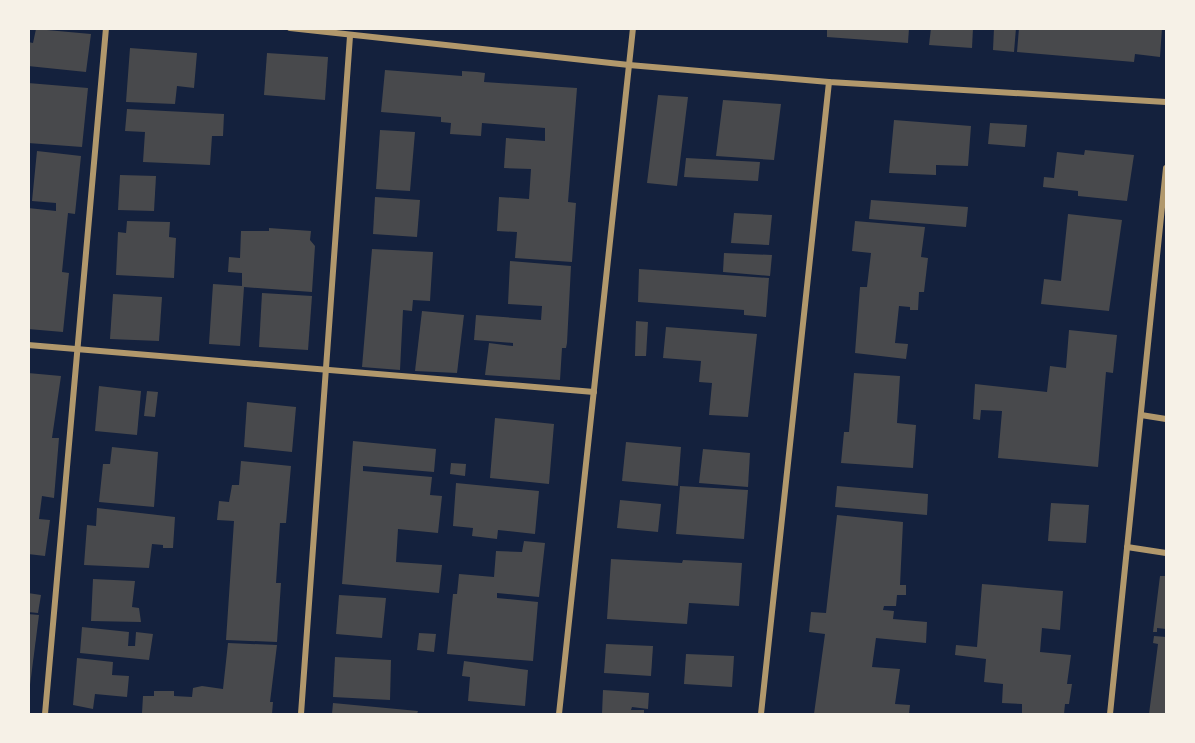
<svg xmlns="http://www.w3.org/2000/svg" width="1195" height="743" viewBox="0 0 1195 743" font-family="Jost,sans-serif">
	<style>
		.building { fill: #48494c }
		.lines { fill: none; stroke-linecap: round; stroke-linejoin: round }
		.minor { stroke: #b1986c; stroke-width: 6 }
	</style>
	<rect width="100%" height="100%" fill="#14213d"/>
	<!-- building -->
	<g class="building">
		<polygon points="827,28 909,28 908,43 827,37"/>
		<polygon points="931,28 973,28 972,48 929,45"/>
		<polygon points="994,28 1016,28 1014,52 993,50"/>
		<polygon points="1019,28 1162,28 1160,57 1135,54 1134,62 1017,52"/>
		<polygon points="36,29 91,34 86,72 28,66 28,42 33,43"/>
		<polygon points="130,48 197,53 194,88 177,86 175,104 126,102"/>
		<polygon points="267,53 328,57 325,100 264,95"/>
		<polygon points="385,70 462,76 462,71 477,72 485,73 484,82 577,88 568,202 576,203 572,262 515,258 517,232 497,231 499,197 529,199 531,169 504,168 506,138 545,141 545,128 482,123 481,136 450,134 451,123 441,122 441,117 381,112"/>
		<polygon points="28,83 88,88 82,147 28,143"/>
		<polygon points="658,95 688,97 677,186 647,183"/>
		<polygon points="723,100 781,104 774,160 716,156"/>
		<polygon points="127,109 224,114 223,136 212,136 210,165 143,162 145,132 125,131"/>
		<polygon points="894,120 971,126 968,166 936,165 936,175 889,173"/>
		<polygon points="990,123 1027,125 1025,147 988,144"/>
		<polygon points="380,130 415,132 410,191 376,189"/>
		<polygon points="1085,150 1134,155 1127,201 1078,196 1078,191 1043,187 1044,177 1054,178 1057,152 1084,155"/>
		<polygon points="37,151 81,156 75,214 68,213 65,242 62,272 69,273 63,332 28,329 28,208 56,211 56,203 32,201"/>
		<polygon points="686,158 760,162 758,181 684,177"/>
		<polygon points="120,175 156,176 154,211 118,210"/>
		<polygon points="375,197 420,200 417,237 373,234"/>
		<polygon points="871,200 968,207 966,227 869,219"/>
		<polygon points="734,213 772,215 769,245 731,243"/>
		<polygon points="1068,214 1122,220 1109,311 1041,304 1044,279 1061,281"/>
		<polygon points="127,221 170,222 169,237 176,238 174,278 116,275 118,232 126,233"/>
		<polygon points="855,221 925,227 921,257 928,258 924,292 919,292 918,310 910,310 910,307 899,306 895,343 908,344 906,359 855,353 860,287 867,287 871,253 852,251"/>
		<polygon points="269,228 311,231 310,240 315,246 312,292 244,287 240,346 209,344 213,284 242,286 242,273 228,272 229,257 240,258 241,231 269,231"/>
		<polygon points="372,249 433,252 430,301 413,300 412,311 403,310 400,370 362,367"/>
		<polygon points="724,253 772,255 770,276 723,272"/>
		<polygon points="510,261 571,266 567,343 566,348 562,348 560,380 485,375 489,343 513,346 513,343 474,340 476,315 541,320 542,306 508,304"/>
		<polygon points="639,269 769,278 766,317 744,315 744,310 638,302"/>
		<polygon points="262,293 312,296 308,350 259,347"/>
		<polygon points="113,294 162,297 159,341 110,339"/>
		<polygon points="422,311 464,315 457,373 415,371"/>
		<polygon points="636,321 648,322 646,356 635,356"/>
		<polygon points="666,327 757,334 748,417 709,415 712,383 699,382 701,361 663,358"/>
		<polygon points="1069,330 1117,335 1113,373 1106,372 1098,467 998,458 1002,411 981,410 980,420 973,419 975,384 1047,392 1050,366 1066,368"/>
		<polygon points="28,373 61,376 52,438 59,438 54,498 42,496 39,519 50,520 45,556 28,554"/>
		<polygon points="854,373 900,376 897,423 916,425 913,468 841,463 844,432 849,432"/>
		<polygon points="99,386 141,391 137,435 95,431"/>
		<polygon points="147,391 158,392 155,417 144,416"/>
		<polygon points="247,402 296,407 292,452 244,447"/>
		<polygon points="495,418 554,424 549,484 490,478"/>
		<polygon points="353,441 436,449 434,472 363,466 363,471 432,477 430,495 442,496 438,533 398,529 396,562 442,565 439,593 342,584"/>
		<polygon points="626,442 681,447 678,486 622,481"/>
		<polygon points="112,447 158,452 154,507 99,502 103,464 110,464"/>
		<polygon points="703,449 750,453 748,487 699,483"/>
		<polygon points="241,461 291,466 286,523 280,523 276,583 281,583 277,642 226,640 234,521 217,520 219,501 229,502 232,485 239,485"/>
		<polygon points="451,463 466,464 465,476 450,474"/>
		<polygon points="456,483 539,491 535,534 498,530 497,539 472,536 473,528 453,526"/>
		<polygon points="680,486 748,490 744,539 676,534"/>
		<polygon points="837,486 928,494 927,515 835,507"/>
		<polygon points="620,500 661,504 658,532 617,528"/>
		<polygon points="1051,503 1089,505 1086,543 1048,541"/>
		<polygon points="97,508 175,517 173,548 163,548 163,545 152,544 149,568 84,565 87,525 96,526"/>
		<polygon points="837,515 903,522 900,585 906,585 906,595 897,595 896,606 884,606 883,610 894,611 893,619 927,622 926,643 876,638 872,667 900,669 895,704 910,705 909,714 814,714 825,634 809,632 811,612 826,613"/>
		<polygon points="524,541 545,543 539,597 497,593 497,598 538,602 533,661 447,654 453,594 457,594 459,574 494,577 496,551 522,552"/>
		<polygon points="611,559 682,563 683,560 742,563 739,606 689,603 687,624 607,619"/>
		<polygon points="1160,576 1166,576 1166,629 1157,628 1157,632 1153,632"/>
		<polygon points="93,579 135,581 132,607 139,608 141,622 91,621"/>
		<polygon points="982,584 1063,591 1060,630 1042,628 1040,652 1071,655 1067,684 1072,684 1069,704 1065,704 1064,714 1022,714 1022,704 1002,703 1003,684 984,682 986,659 955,655 956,645 977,647"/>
		<polygon points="28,593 41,595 38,613 28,612"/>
		<polygon points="339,595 386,598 382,638 336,634"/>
		<polygon points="28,614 39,615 30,685 28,685"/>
		<polygon points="82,627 129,632 128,646 135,646 136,632 153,634 149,660 80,653"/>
		<polygon points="419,633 436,634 434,652 417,650"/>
		<polygon points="1154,636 1166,637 1166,714 1149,714 1158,644 1153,643"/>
		<polygon points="228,643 277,645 270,702 273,702 272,714 142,713 143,696 154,696 154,691 174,691 174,696 192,697 193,688 202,686 223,689"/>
		<polygon points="606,644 653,646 651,676 604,673"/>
		<polygon points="686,654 734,656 732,687 684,684"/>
		<polygon points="335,657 391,660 390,700 333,697"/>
		<polygon points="77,658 113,662 112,675 129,676 127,697 95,694 93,709 73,705"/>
		<polygon points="464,661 528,670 525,706 468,701 470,677 462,676"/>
		<polygon points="603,690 649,693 648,709 632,707 631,710 644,710 644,714 602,714"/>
		<polygon points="333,703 418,711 417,714 332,714"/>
	</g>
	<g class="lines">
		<!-- minor -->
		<g class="minor">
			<polyline points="290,28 629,65 829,82 1166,102"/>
			<polyline points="28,345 594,392"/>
			<polyline points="1141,415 1166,419"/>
			<polyline points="1127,547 1166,553"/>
			<polyline points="45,714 106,28"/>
			<polyline points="301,714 350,36"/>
			<polyline points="559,714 633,28"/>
			<polyline points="761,714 829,82"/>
			<polyline points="1110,714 1166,168"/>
		</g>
	</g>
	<!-- border -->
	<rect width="1195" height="743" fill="none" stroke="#f6f1e7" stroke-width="60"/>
</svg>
